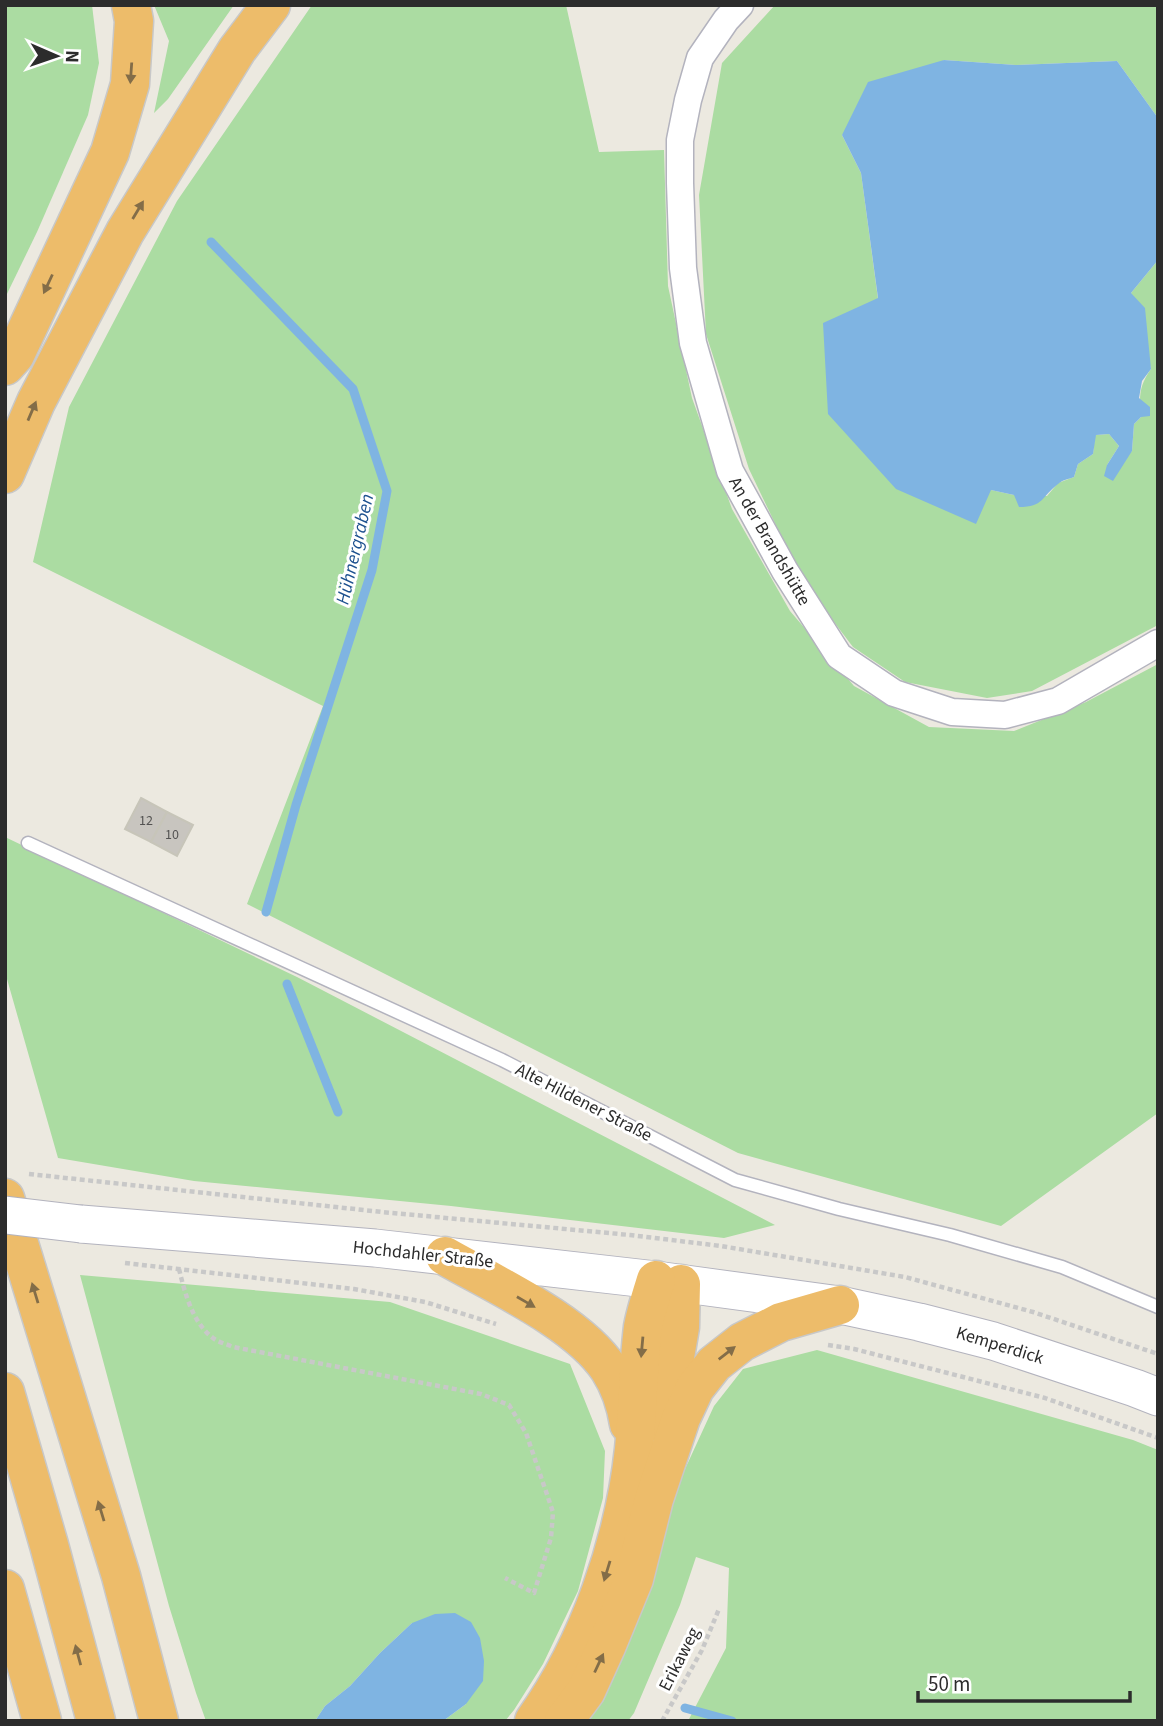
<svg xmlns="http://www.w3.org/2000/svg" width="1163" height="1726" viewBox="0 0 1163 1726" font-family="'Source Sans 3',sans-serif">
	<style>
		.green { fill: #abdca2 }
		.water { fill: #7fb4e2 }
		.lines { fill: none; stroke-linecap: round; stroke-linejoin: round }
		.stream { stroke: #7fb4e2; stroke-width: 9 }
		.building { fill: #c8c5bf; stroke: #c7c5b9; stroke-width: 2 }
		.service-casing { stroke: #b3b3be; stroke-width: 15 }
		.minor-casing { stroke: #b3b3be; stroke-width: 29 }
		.secondary-casing { stroke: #b3b3be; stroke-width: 39 }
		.motorway-casing { stroke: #c8c8c8; stroke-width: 41 }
		.path { stroke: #c8c8c8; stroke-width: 4.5; stroke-dasharray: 5 3.5; stroke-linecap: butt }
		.service { stroke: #fff; stroke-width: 12 }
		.minor { stroke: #fff; stroke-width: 26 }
		.secondary { stroke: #fff; stroke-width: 37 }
		.motorway { stroke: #edbc6a; stroke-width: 38 }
		.secondary-bridge-casing { stroke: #b3b3be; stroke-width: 39; stroke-linecap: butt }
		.secondary-bridge { stroke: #fff; stroke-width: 37 }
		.oneway { fill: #836d48 }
		.labels { text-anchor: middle; stroke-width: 6; stroke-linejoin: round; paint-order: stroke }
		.number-label { font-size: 14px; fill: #535251 }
		.street-label { font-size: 18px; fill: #2c2c2c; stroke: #fff }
		.water-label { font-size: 19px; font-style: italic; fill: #1d518f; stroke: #fff }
	</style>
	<rect width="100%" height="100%" fill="#ece9e0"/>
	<!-- green -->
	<g class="green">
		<polygon points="5,5 92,5 99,63 88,115 37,232 5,298"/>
		<polygon points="154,5 234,5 168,99 154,113 169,41"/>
		<polygon points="312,5 566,5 599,152 664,150 668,286 692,398 732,509 790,611 854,686 929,727 1014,731 1086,702 1158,664 1158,1113 1001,1226 738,1153 247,904 323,706 33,562 69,407 177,201"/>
		<path d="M775 5H1158V118L1117 61 1016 65 944 60 842 135 861 173 878 299 991 490 1014 495 1047 496 1058 483 1074 477 1078 464 1093 454 1095 435 1109 434 1119 446 1107 465 1132 451 1134 424 1141 417C1139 396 1139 386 1151 369L1131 293 1158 260V625L1032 691 987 698 905 682 853 647 802 580 749 469 706 334 699 195 722 63Z"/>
		<polygon points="5,837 297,977 775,1225 724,1238 451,1206 194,1181 58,1158 5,972"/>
		<polygon points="80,1275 390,1302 570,1364 605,1451 603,1498 578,1591 543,1664 514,1710 505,1721 443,1721 466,1704 412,1623 380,1653 350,1686 325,1706 315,1721 206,1721 196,1693 169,1606"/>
		<polygon points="817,1350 1133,1440 1158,1450 1158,1721 688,1721 726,1648 729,1568 696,1557 680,1605 634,1713 628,1721 585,1721 599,1700 651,1589 674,1493 714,1406 743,1369"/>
	</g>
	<!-- water -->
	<g class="water">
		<path d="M944 60 1016 65 1117 61 1158 118V260L1131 293 1145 308 1151 369 1142 381 1139 398 1150 407V416L1141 417 1134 424 1132 451 1113 481 1104 476 1107 465 1119 446 1109 434 1096 435 1093 454 1078 464 1074 477C1069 479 1062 480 1058 484 1041 497 1044 507 1019 507L1014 495 991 490 976 524 896 489 828 414 823 323 878 298 861 173 842 135 868 82Z"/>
		<polygon points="455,1613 471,1622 480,1638 484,1661 483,1681 466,1704 443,1721 315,1721 325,1706 350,1686 380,1653 412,1623 435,1614"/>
	</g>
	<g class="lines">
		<!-- stream -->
		<g class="stream">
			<polyline points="211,242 353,389 387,491 372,570 296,805 266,912"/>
			<polyline points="287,984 338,1112"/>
			<polyline points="685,1708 732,1721"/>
		</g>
	</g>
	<!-- building -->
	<g class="building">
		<polygon points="141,798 167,812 151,842 125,829"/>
		<polygon points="167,812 193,825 177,856 151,842"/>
	</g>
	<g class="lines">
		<defs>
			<polyline id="service" points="28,843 502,1060 735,1180 839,1209 950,1235 1062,1267 1158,1307"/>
			<polyline id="minor" points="740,5 726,20 700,58 688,100 680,140 680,183 683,268 693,343 730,471 785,571 839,656 894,693 952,712 1005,715 1058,701 1158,643"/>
			<polyline id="secondary" points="81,1224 375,1248 656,1280 840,1305 919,1322 993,1341 1135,1388 1158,1397"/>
			<g id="motorway">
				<polyline points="5,366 15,355 110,152 130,84 134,21 131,5"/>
				<polyline points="5,474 36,402 125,232 237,50 271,5"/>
				<polyline points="5,1198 121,1576 159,1721"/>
				<path d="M445 1256C494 1284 578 1322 609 1369 620 1386 626 1405 629 1424"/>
				<polyline points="5,1392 49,1545 96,1721"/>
				<polyline points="664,1424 680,1327 681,1284"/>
				<polyline points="5,1589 42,1721"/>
				<path d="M534 1721C589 1644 624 1542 634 1449 638 1408 638 1367 643 1327 646 1311 651 1296 656 1280"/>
				<polyline points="564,1721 586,1691 606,1647 634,1579 654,1499 681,1418 695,1388 714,1364 742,1342 781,1322 840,1305"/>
			</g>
		</defs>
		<!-- service casing -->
		<use href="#service" class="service-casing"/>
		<!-- minor casing -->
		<use href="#minor" class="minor-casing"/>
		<!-- secondary casing -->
		<use href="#secondary" class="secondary-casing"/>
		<!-- motorway casing -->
		<use href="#motorway" class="motorway-casing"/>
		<!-- path -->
		<g class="path">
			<polyline points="29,1174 382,1212 630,1235 721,1246 905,1277 1033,1312 1158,1354"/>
			<polyline points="125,1263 354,1289 425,1302 496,1324"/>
			<path d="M179 1269C185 1293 192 1322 213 1338 218 1342 226 1344 233 1347L481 1394 509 1405 526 1433 553 1512 551 1538 534 1593 505 1578"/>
			<polyline points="828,1345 854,1349 1045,1398 1158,1438"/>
			<polyline points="662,1721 702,1650 719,1609"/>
		</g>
		<!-- service -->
		<use href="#service" class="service"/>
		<!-- minor -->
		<use href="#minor" class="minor"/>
		<!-- secondary -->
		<use href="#secondary" class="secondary"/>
		<!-- motorway -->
		<use href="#motorway" class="motorway"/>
		<defs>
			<polyline id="secondary-bridge" points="5,1215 81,1224"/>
		</defs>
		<!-- secondary-bridge casing -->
		<use href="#secondary-bridge" class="secondary-bridge-casing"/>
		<!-- secondary-bridge -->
		<use href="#secondary-bridge" class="secondary-bridge"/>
	</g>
	<!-- one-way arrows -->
	<defs><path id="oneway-solid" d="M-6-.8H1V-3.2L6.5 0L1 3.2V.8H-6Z" transform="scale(1.75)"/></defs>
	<g class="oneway">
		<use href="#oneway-solid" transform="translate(131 73) rotate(94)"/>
		<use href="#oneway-solid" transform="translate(138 210) rotate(-59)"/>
		<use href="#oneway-solid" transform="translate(48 284) rotate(115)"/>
		<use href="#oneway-solid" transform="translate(32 411) rotate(-67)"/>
		<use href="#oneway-solid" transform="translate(35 1293) rotate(-107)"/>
		<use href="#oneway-solid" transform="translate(526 1302) rotate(30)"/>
		<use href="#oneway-solid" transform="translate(642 1347) rotate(95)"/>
		<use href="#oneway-solid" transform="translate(727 1353) rotate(-38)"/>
		<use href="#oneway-solid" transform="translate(101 1511) rotate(-107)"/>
		<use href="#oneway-solid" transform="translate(607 1571) rotate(107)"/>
		<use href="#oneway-solid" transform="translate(78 1655) rotate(-105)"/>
		<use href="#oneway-solid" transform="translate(599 1663) rotate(-65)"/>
	</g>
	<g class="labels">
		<!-- number labels -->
		<g class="number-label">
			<text x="146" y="825">12</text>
			<text x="172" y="839">10</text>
		</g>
		<!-- street labels -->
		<g class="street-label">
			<text transform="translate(770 541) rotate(60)" y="6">An der Brandshütte</text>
			<text transform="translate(584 1102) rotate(27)" y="6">Alte Hildener Straße</text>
			<text transform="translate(423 1254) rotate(6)" y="6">Hochdahler Straße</text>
			<text transform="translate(1000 1345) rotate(17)" y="6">Kemperdick</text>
			<text transform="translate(679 1659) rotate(-63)" y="6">Erikaweg</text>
		</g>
		<!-- water labels -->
		<g class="water-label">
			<text transform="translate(354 549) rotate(-77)" y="7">Hühnergraben</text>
		</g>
	</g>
	<!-- border -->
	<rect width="1163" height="1726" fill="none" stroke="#2c2c2c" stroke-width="14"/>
	<!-- north arrow -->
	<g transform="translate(56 56) rotate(92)" stroke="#ffffff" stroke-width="5" paint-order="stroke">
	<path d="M0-5L12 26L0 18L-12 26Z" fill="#2c2c2c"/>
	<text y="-10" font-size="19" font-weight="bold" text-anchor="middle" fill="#2c2c2c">N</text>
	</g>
	<!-- scale -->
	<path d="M918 1691v10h212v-10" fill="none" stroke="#2c2c2c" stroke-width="3.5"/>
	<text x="928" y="1691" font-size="21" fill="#2c2c2c" stroke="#ffffff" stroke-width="5" paint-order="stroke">50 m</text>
</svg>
